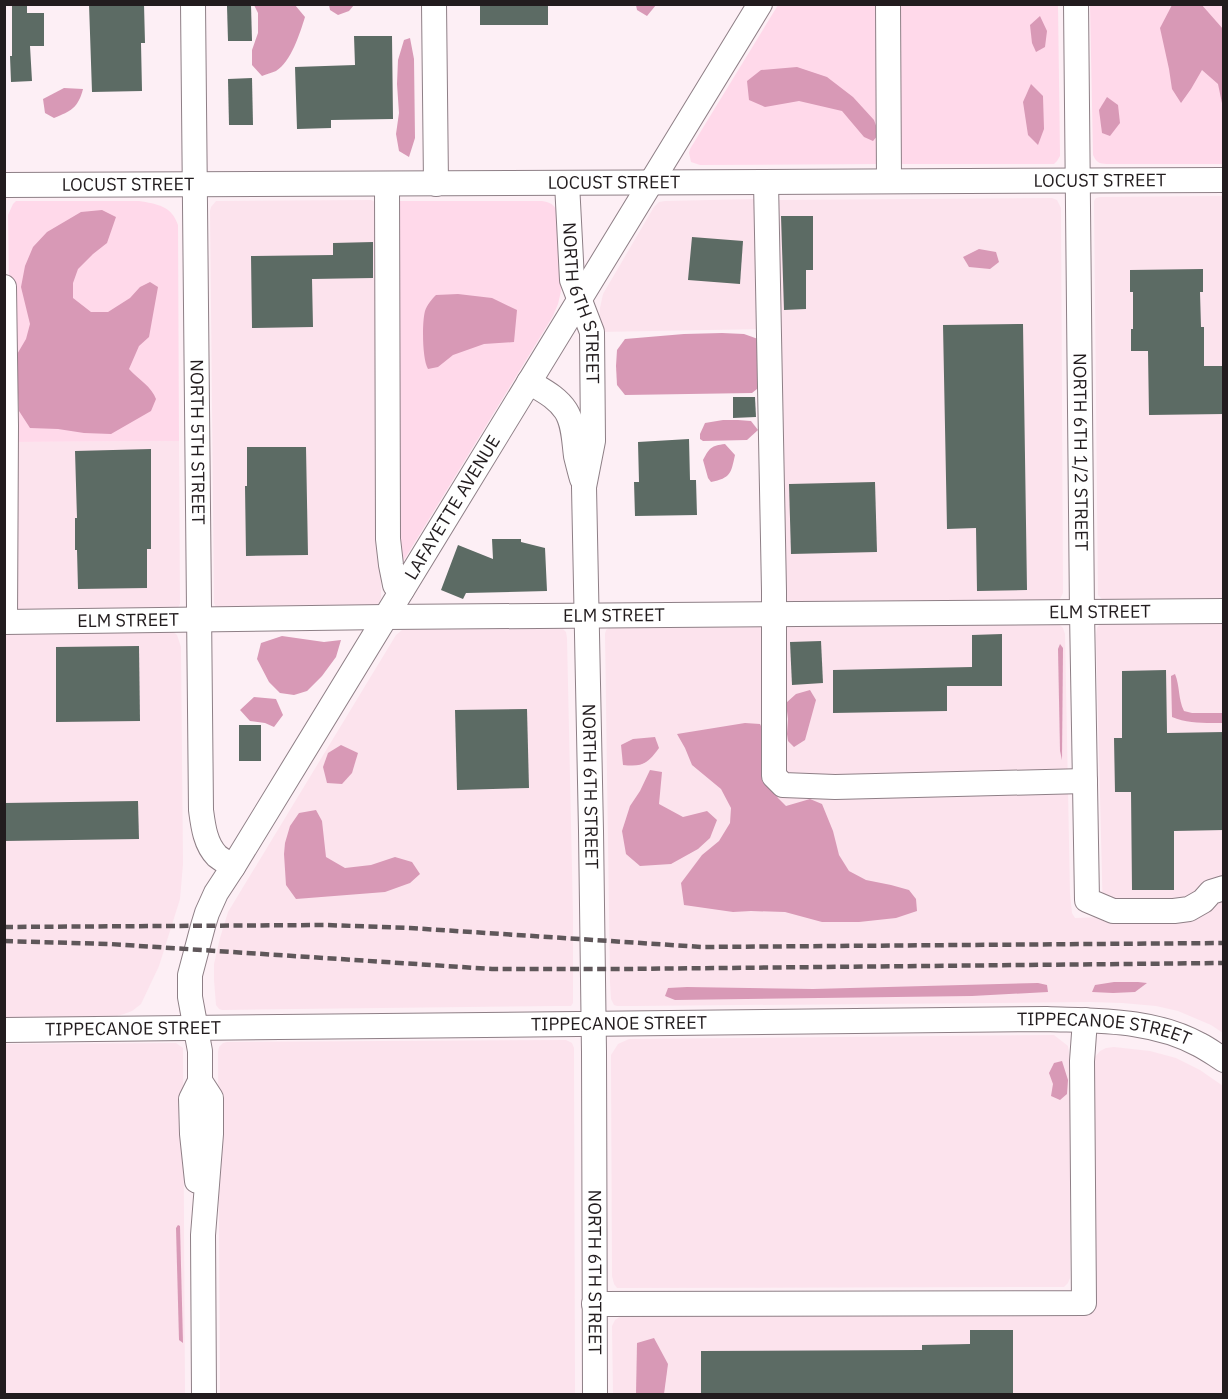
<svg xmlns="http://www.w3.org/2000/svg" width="1228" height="1399" viewBox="0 0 1228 1399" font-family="'IBM Plex Sans',sans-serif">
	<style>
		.built { fill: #fce3ed }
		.green { fill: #ffd9ea }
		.forest { fill: #d899b6 }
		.building { fill: #5c6b64 }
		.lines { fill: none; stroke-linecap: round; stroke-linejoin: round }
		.minor-casing { stroke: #8e7f86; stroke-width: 26 }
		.minor { stroke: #fff; stroke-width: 24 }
		.rail { stroke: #5f575a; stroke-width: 4.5; stroke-dasharray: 9 4.5; stroke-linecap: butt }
		.labels { text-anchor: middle; stroke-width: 6; stroke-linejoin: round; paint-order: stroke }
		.street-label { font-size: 18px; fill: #221c1e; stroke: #fdeff5 }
	</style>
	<rect width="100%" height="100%" fill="#fdeff5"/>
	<!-- built -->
	<g class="built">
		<polygon points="1223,196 1223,599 1103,600 1098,595 1094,201 1096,198 1100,197"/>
		<polygon points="1052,198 1057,200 1061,208 1063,593 1060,599 1055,601 784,603 774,205 779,200"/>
		<polygon points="755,199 763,329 599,332 600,308 603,294 654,207 659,202 665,201"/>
		<polygon points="371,200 377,203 380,215 381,598 379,603 375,606 219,608 216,607 214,603 210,211 211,207 216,201 220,201"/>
		<polygon points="179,441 180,604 178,608 174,609 12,611 11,442"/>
		<polygon points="1223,621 1223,1033 1211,1025 1178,1011 1156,1006 1122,1003 1090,1002 634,1006 617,1006 614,1005 611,999 610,982 605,634 606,630 609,628 1059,624 1063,628 1065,634 1070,894 1072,913 1075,918 1103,917 1096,635 1097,628 1102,622"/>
		<polygon points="409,629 563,629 566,632 567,638 573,915 573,1003 571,1006 557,1006 222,1010 219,1009 216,1005 214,980 214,964 220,938 228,912 396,635 402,630"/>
		<polygon points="173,632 177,635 181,647 183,864 180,899 159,966 141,1004 132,1011 124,1014 117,1016 5,1018 4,634"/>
		<polygon points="1054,1035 1068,1046 1070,1059 1070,1278 1068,1283 1064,1287 617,1288 614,1284 612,1276 611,1055 618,1044 629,1039"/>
		<polygon points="566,1040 572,1043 574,1048 575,1394 220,1394 218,1052 219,1047 223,1043 227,1042"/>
		<polygon points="176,1043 183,1048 185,1394 5,1394 4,1044"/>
		<polygon points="1114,1047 1150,1051 1176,1058 1200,1070 1223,1086 1223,1394 613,1394 612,1326 615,1320 621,1316 1094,1312 1091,1066 1095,1057 1100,1051 1106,1048"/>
	</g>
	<!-- green -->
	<g class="green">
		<polygon points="778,5 883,5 879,164 700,165 691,162 689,153 690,149"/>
		<polygon points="893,5 1058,5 1060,156 1057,161 1054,164 900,164"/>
		<path d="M1090 5H1223V164H1110C1101 164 1097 164 1093 155Z"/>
		<path d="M16 201H139C157 204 172 206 178 225L179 441 11 442 8 215 13 204Z"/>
		<path d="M394 201H542C553 203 556 206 559 217L561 291 558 304 553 316 401 565 397 562Z"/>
	</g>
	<!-- forest -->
	<g class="forest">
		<polygon points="1201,4 1223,29 1223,108 1218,84 1202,70 1191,89 1181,103 1172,89 1169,69 1160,28 1172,5"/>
		<path d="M254 5H295L305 17C300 33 291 62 276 71 272 73 266 74 262 76L252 65V50L258 33V13Z"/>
		<polygon points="329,5 329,4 354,5 349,11 338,15 330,10"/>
		<polygon points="636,5 636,4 656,5 647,16 637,10"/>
		<polygon points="1040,16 1047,31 1045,47 1036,52 1032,43 1030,25"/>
		<polygon points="410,38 414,59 415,138 409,157 399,151 396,134 399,113 397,84 398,60 404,40"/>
		<polygon points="797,67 827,77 853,97 874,120 879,134 873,141 864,137 842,111 799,101 765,107 749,100 747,81 761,70"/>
		<polygon points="1031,84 1043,96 1044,129 1038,145 1028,135 1023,102"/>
		<path d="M64 88 83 89C78 108 71 111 54 118L45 113 43 99Z"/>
		<polygon points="1107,97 1118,105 1120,123 1110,136 1102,133 1099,110"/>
		<path d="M102 210 116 217 107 243 93 254 78 269 73 283V298L91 312H108L130 298 140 287 150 282 158 287 149 337 139 346 129 369C138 379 152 387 156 399L151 411 111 434 84 433 58 429 30 428 19 411 16 356 26 339 30 324 21 287 25 266 33 247 47 232 81 212Z"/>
		<polygon points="979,249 996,252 999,262 990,269 969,267 963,257"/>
		<path d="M458 294 492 298 517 310 514 342 484 344 453 355 438 367 428 369C422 359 422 322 425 311 427 305 432 299 436 295Z"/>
		<polygon points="722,333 744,334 758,339 760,382 757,389 752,393 625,395 617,385 616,366 617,350 625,339 684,334"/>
		<polygon points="723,420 738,420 751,421 758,430 747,440 703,441 700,439 700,434 705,423"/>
		<path d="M725 444 735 455C731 473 731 478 711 482L708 478 703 460C710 447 711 446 725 444Z"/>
		<polygon points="282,636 324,642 341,640 336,657 322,676 307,691 294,695 280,693 269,682 257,659 261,643"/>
		<polygon points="1060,644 1063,648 1062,760 1060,751 1058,649"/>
		<path d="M1175 674C1180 686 1178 699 1184 711L1192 713H1223V723C1207 723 1188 724 1172 717L1171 676Z"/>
		<polygon points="810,690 816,700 805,740 794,747 788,741 787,734 788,719 786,703 796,694"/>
		<polygon points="254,697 276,699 283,715 274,727 265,723 250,721 240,710"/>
		<polygon points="745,723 760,724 766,736 771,787 778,798 786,806 810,799 822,804 833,831 839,855 849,871 866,880 891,885 909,890 916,899 917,911 896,918 859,922 822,922 785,912 751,911 733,912 684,905 681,883 702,855 719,841 730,823 731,808 721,789 692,765 685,748 677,734"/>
		<path d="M655 737 659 748C647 764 643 767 623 765L621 745 633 739Z"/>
		<polygon points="341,745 358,753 352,773 342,784 327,783 323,767 328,753"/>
		<polygon points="650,770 662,772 659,804 683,817 707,811 717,820 710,838 698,849 671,864 640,866 626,854 622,831 630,806 640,791"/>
		<polygon points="316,810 322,821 326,857 345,868 371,865 395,857 412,862 420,874 410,883 385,892 296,899 286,885 284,854 285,843 290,826 299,813"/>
		<polygon points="1114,982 1138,982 1147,983 1135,992 1113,993 1092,992 1095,985"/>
		<polygon points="1038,983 1047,985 1048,992 972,996 675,1000 665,996 668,988 687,987 813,989"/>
		<polygon points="1062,1061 1068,1080 1067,1094 1060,1100 1051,1096 1053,1084 1049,1073 1054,1063"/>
		<polygon points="178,1225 180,1226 183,1343 179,1340 176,1228"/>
		<polygon points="654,1338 668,1364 664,1394 636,1394 637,1343"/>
	</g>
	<!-- building -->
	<g class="building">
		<polygon points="27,4 27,13 44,13 44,46 30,46 32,81 11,82 10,56 12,56 12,5"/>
		<polygon points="89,4 144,4 145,43 141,43 142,91 92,92"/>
		<rect x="480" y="4" width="68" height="21"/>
		<polygon points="251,5 252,41 228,41 227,6"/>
		<polygon points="354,36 392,36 393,119 331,120 331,128 297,129 295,67 355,65"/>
		<polygon points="252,78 253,125 229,125 228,79"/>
		<polygon points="781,216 813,216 813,270 806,270 806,309 784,310"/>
		<polygon points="692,237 743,241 740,284 688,280"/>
		<polygon points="373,242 373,278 312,279 313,327 252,328 251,256 333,255 333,243"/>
		<polygon points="1203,269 1203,292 1200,292 1201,327 1204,327 1204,366 1224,366 1224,414 1149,415 1148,351 1131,351 1131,329 1133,329 1133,292 1130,292 1130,270"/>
		<polygon points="1023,324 1027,590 977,591 976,528 947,529 943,325"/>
		<polygon points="733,397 755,397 756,417 733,418"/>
		<polygon points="689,439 690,480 696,480 697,515 635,516 634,482 639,482 638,442"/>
		<polygon points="247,447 306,447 308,555 246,556 245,486 247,486"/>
		<polygon points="151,449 151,549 147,549 147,588 78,589 77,550 75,550 75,518 77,518 75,451"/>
		<polygon points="875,482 877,552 791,554 789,484"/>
		<polygon points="492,539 521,539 521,542 545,548 547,591 466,593 463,599 441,590 458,545 493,559"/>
		<polygon points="1002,634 1002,686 947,686 947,711 833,713 833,670 972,667 972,635"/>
		<polygon points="821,641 823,683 792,685 790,642"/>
		<polygon points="139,646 140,721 56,722 56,647"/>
		<polygon points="1166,670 1167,733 1224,732 1224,830 1174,831 1174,890 1132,890 1131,792 1115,792 1114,738 1122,738 1122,671"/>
		<polygon points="527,709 529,788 457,790 455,710"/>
		<rect x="239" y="725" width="22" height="36"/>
		<polygon points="138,801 139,839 4,841 4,803"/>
		<polygon points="970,1330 1013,1330 1013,1395 701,1395 701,1351 922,1350 922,1345 970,1344"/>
	</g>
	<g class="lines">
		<defs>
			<g id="minor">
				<path id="s1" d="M193 4 201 810C203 825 205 844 217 856 222 860 228 863 233 867"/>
				<polyline points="434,4 436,184"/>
				<polyline points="888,4 889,181"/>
				<path id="s2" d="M1076 4 1082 612 1087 900 1113 911H1174L1189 909 1203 901 1211 892 1224 888"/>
				<polyline points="766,182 774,591 774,776 783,785 835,787 1085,781"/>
				<path id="s3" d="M567 183 572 280 592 332 593 441 584 487 591 831 594 1052 595 1394"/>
				<polyline points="387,184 388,539 391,565 395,585 402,590"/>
				<path id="s4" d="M4 185 1224 180"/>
				<polyline points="4,287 6,426 5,622"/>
				<path d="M529 382C542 390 557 397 566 411 574 424 574 441 576 456 578 464 580 472 582 479"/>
				<path id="s5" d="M4 622 386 617 1224 611"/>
				<path id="s6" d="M4 1030 1047 1019C1099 1021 1153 1019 1200 1045 1208 1049 1216 1055 1224 1060"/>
				<polyline points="197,1181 192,1134 191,1099 200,1081"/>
				<polyline points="594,1304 1084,1303 1082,1061 1085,1020"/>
				<path id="s7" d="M204 1394 203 1235 211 1134V1098L200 1081V1051L190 997V975L203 926 207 913 216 893 233 867 760 4"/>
			</g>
		</defs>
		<!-- minor casing -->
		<use href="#minor" class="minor-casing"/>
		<!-- minor -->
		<use href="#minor" class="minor"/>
		<!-- rail -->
		<g class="rail">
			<polyline points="4,927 326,925 410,928 702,947 1224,943"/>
			<polyline points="4,941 110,944 492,969 621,969 1224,963"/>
		</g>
	</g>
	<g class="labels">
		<!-- street labels -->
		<g class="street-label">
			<text dy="6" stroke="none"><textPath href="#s4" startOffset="1096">LOCUST STREET</textPath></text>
			<text dy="6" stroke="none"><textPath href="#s4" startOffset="610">LOCUST STREET</textPath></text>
			<text dy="6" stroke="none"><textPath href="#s4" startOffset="124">LOCUST STREET</textPath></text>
			<text dy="6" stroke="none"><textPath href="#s3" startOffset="122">NORTH 6TH STREET</textPath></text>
			<text dy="6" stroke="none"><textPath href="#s1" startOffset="438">NORTH 5TH STREET</textPath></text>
			<text dy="6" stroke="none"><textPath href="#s2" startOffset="448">NORTH 6TH 1/2 STREET</textPath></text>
			<text dy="6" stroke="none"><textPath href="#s7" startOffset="962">LAFAYETTE AVENUE</textPath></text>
			<text dy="6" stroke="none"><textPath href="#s5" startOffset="1096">ELM STREET</textPath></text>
			<text dy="6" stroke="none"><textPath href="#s5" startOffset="610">ELM STREET</textPath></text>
			<text dy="6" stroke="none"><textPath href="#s5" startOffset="124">ELM STREET</textPath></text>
			<text dy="6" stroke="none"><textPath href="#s3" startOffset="608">NORTH 6TH STREET</textPath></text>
			<text dy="6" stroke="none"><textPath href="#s6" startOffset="615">TIPPECANOE STREET</textPath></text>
			<text dy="6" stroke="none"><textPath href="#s6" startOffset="129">TIPPECANOE STREET</textPath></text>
			<text dy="6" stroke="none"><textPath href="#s6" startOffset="1101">TIPPECANOE STREET</textPath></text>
			<text dy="6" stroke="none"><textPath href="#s3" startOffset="1094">NORTH 6TH STREET</textPath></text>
		</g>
	</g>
	<!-- border -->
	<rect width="1228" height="1399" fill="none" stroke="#221c1e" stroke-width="12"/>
</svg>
